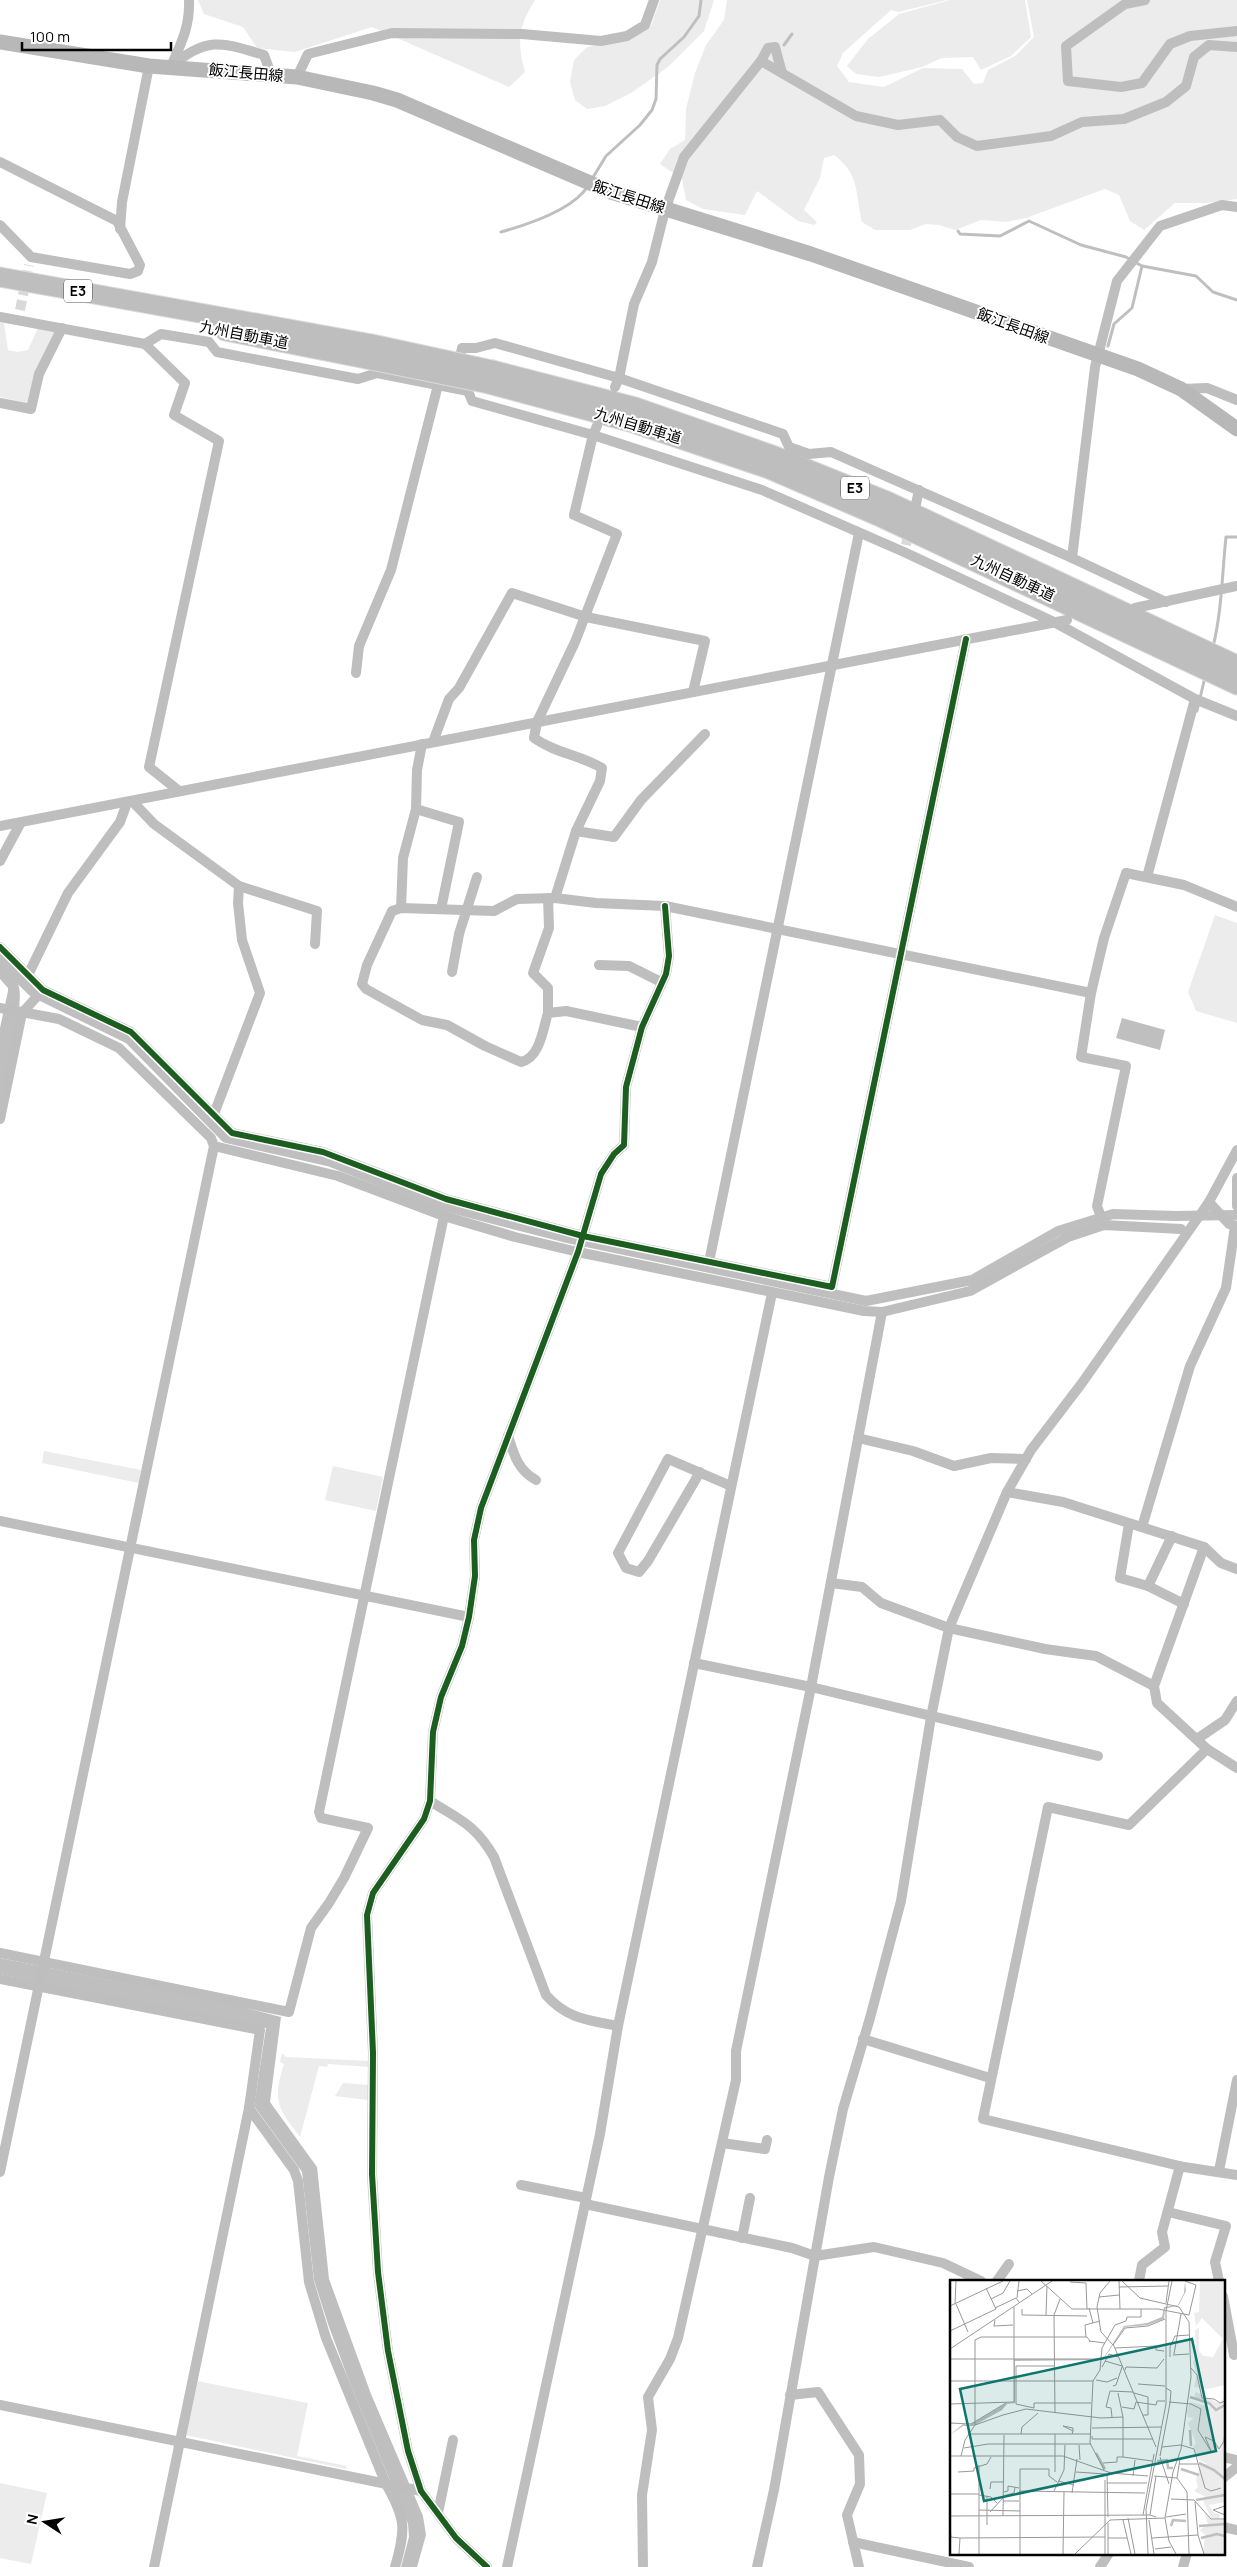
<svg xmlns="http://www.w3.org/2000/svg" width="1237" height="2567" viewBox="0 0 1237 2567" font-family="Manrope,'Noto Sans JP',sans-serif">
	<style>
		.green { fill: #ececec }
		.water { fill: #bfbfbf }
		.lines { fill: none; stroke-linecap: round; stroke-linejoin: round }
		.stream { stroke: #bfbfbf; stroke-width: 3 }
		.canal { stroke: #bfbfbf; stroke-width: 10 }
		.minor-tunnel { stroke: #d9d9d9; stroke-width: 10; stroke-dasharray: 10 5; stroke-linecap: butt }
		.motorway-casing { stroke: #dbdbdb; stroke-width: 21 }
		.minor { stroke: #bebebe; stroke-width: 10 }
		.secondary { stroke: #b8b8b8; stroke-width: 15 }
		.motorway { stroke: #bebebe; stroke-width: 19 }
		.motorway-bridge-casing { stroke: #dbdbdb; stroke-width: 21; stroke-linecap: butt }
		.motorway-bridge { stroke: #bebebe; stroke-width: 19 }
		.cycleway-casing { stroke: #fff; stroke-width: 9 }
		.cycleway { stroke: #1b5e20; stroke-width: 6 }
		.labels { text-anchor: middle; stroke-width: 4; stroke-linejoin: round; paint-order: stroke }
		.shield { fill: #fff; stroke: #4c4c4c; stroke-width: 1 }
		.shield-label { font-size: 14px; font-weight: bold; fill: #000 }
		.street-label { font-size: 15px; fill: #000; stroke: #fff }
		.inset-river { fill: none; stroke: #bfbfbf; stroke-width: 2.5 }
		.inset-road { fill: none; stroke: #999; stroke-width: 1 }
		.view { fill: #0f766e; fill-opacity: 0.15; stroke: #0f766e; stroke-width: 2.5 }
		.inset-edge { fill: none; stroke: #000; stroke-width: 2.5 }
	</style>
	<rect width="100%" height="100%" fill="#fff"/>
	<!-- green -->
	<g class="green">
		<path d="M198 0H535C518 27 517 42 525 72L509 87 372 27 295 52 257 48 243 27 204 14Z"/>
		<polygon points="660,0 714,0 704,31 668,67 631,93 605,106 587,109 575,100 570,82 574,60 587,47 634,37 651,26"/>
		<path d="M727 0H947L899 12 891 10 843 53 837 66 849 82 884 87 923 68 962 69 974 84 983 83 988 70 1015 56 1034 37 1027 0H1237V199L1207 203H1175L1144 230 1130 221 1119 195 1105 189 1026 218 1006 222 981 220 955 230 939 225 926 224 910 230H875L862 222C855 193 860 174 834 155L824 158 820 178 804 210 817 222 814 225 798 221 757 191 745 215 703 209 686 200 682 179 660 164 670 149 685 140 686 109 695 73 706 45 724 20Z"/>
		<polygon points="950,0 1025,0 1031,37 1011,56 981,70 973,57 942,58 922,67 879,77 856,74 847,66 868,39 899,14"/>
		<polygon points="0,322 4,323 8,350 17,352 28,350 38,328 55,331 30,404 0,397"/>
		<polygon points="1215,915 1237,923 1237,1023 1196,1011 1188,992"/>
		<polygon points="44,1451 141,1470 139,1483 42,1463"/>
		<polygon points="333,1466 383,1477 376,1511 325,1500"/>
		<path d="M282 2053 286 2057 370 2061V2067L328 2064 327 2067 319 2066 300 2137C278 2108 272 2101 284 2064L280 2062Z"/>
		<polygon points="343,2083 369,2085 368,2100 335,2096"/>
		<polygon points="197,2381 308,2403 297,2456 347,2466 346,2469 186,2435"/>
		<polygon points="0,2483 47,2493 31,2564 0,2558"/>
	</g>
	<!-- water -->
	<g class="water">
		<path d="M0 950 13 964 8 971C12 976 17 980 19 987 24 1009 5 1072 0 1097V1028L8 991V988L0 979Z"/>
		<polygon points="1122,1018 1165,1030 1160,1050 1116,1038"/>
		<polygon points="0,1958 239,2006 281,2017 270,2102 317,2167 329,2279 371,2394 423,2516 426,2535 417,2567 401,2567 409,2537 408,2524 349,2381 328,2324 314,2280 302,2172 254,2106 266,2028 0,1974"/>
	</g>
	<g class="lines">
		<!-- stream -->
		<g class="stream">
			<polyline points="784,45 792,34"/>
			<polyline points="592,179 606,156 640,125 652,110 656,99 657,65 660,59 684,37 699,16 701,0"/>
			<polyline points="958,231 960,234 1000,236 1029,221 1081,245 1126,257 1142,266 1132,308 1114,324 1108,346"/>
			<path d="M501 232C526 225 573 210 588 186"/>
			<polyline points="1142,266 1196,276 1213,292 1237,300"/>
			<path d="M1213 647C1222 610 1222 574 1226 537H1237"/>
			<polyline points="1197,711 1205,677"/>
		</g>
		<!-- canal -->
		<polyline class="canal" points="0,960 33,992 129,1039 226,1138 331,1162 443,1206 563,1237 866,1301 972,1280 1058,1231 1113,1214 1176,1216 1237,1215"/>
		<!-- minor-tunnel -->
		<g class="minor-tunnel">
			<polyline points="20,310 29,265"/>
			<polyline points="906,545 910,526"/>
		</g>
		<defs>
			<g id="motorway">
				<polyline points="0,277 372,344"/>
				<polyline points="225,331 366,359"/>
				<polyline points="492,370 635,407 775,456 887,501 1237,665"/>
				<polyline points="489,384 630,422 769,469 878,516 1237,685"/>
			</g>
		</defs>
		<!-- motorway casing -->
		<use href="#motorway" class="motorway-casing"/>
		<!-- minor -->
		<g class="minor">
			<polyline points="1145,0 1125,4 1066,46 1068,81 1121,87 1142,83 1170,44 1190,36 1237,31"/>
			<polyline points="761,61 768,48 775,47 782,73"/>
			<path d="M172 64C182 42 190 25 189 0"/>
			<path d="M170 67C207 36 222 42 264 55L271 74"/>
			<polyline points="297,77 308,54 392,33 522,34 601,41 627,36 645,25 654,0"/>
			<polyline points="0,162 117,221 140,265 138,271 130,274 31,257 0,225"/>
			<polyline points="120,229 122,202 149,66"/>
			<polyline points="0,317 145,344 185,383 174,415 219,441 149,767 179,791"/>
			<polyline points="145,344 161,334 209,342 217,352 358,379 377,373 468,391 472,401 593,435 762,490 904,552 1054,622 1195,699 1237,716"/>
			<polyline points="458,366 462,348 476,348 495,343 619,378 783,434 789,447 809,454 831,452 1072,558 1166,602"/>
			<polyline points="615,387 619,378 634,304 652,262 665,210 684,157 761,61 856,116 898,125 940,120 957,137 977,146 1051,136 1082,122 1124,119 1166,102 1186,86 1194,57 1209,45 1237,47"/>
			<polyline points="1181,389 1207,388 1237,400"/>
			<polyline points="0,403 31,409 39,374 62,328"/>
			<polyline points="916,504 919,490"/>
			<polyline points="1072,558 1095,367 1117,281 1160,226 1222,205 1237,207"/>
			<polyline points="1135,608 1237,586"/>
			<polyline points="356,673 359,646 391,570 438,385"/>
			<polyline points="433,742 449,699 459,688 512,593 586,617 705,641 693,692"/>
			<polyline points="133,802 154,824 239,886 317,911 315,944"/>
			<polyline points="416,809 459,822 441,909"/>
			<polyline points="0,826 1067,620"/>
			<polyline points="576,831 614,837 641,800 705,734"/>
			<polyline points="0,861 20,824"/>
			<polyline points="1147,877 1195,699"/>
			<path d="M555 898 576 831 600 781 602 768C580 755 555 753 534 738L537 722 575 642 617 534 574 515 593 435 597 426"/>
			<polyline points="401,908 403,858 416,809 417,770 422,744"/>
			<polyline points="0,947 43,990 131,1032 232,1133 323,1152 446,1199 583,1236 832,1287 966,639"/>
			<polyline points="599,965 629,966 661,982"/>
			<polyline points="452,972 459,934 477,877"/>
			<polyline points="28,975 68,893 120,822 127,803"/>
			<polyline points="0,1008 59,1019 119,1048 211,1138 214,1146 0,2172"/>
			<polyline points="548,1013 548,988 533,973 549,928 548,898"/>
			<path d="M642 1027 566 1011 548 1013C543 1029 540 1058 521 1062L485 1046 447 1025 422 1020 366 989 362 984 367 965 392 911 401 908 494 911 517 899 555 898 596 903 665 906 1091 993"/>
			<polyline points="214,1114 260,993 242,940 238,903 239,886"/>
			<polyline points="0,1119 22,1013 43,990"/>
			<polyline points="214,1146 338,1176 444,1216 515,1237 578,1252 864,1311 882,1312 970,1291 1068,1237 1104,1225 1181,1229"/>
			<polyline points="1237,1178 1237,1206"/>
			<polyline points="1209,1202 1229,1224 1237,1226"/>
			<polyline points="1104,1225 1097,1206 1126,1066 1081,1057 1091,993 1104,938 1126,873 1184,885 1237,907"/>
			<polyline points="709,1262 859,533"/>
			<path d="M508 1436C514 1455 518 1470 536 1480"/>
			<polyline points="858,1438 913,1451 954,1466 991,1458 1026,1459"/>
			<polyline points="700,1472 648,1561 639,1572 626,1568 618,1553 668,1459 731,1486"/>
			<polyline points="1007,1492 1063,1502 1204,1547 1221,1563 1237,1569"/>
			<polyline points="0,1521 469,1617"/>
			<polyline points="1129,1524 1120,1578 1148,1586"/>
			<polyline points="1142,1527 1190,1366 1226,1288 1235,1226"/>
			<polyline points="1172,1536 1148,1586 1184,1604"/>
			<polyline points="1204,1547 1154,1686 1157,1703 1207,1749 1237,1768"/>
			<polyline points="831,1583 862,1587 881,1603 949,1628 1045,1649 1096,1656 1154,1686"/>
			<polyline points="694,1663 811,1687 1098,1756"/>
			<polyline points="1197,1739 1225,1720 1237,1701"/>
			<polyline points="1207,1749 1129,1825 1048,1807 983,2119 1184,2167 1237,2175"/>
			<path d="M430 1801C460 1820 476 1825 494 1857L546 1995C567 2019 588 2020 618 2026"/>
			<polyline points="0,1953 289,2012 311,1928 329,1903 344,1878 368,1828 321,1818 319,1812 444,1216"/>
			<polyline points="0,1979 260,2030 249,2108 154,2567"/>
			<polyline points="863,2039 990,2078"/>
			<path d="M249 2108 294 2170 298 2181 309 2282 326 2338 386 2484C406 2519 406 2529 395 2567"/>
			<polyline points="722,2143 765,2149 767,2140"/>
			<polyline points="1219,2171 1237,2080"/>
			<polyline points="521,2185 586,2198"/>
			<polyline points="585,2204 792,2248 815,2256 874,2247 943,2263 981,2281"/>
			<polyline points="1168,2212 1226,2226 1215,2262 1219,2281"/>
			<polyline points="742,2238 750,2198"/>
			<polyline points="997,2281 1009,2264"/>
			<polyline points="1139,2281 1142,2265 1165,2247 1162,2232 1180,2166"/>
			<polyline points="1223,2296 1234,2355"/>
			<polyline points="790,2395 818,2392 859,2455 860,2484 847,2515 859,2567"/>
			<polyline points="0,2405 421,2491"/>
			<polyline points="1223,2457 1237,2460"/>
			<polyline points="1223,2478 1237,2467"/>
			<polyline points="438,2513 453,2440"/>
			<polyline points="1223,2527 1237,2530"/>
			<polyline points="853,2542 969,2567"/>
			<polyline points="487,2567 456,2538 421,2491 408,2451 388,2351 378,2272 372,2174 373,2053 367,1915 373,1893 424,1819 430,1801 433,1732 441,1697 462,1646 469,1617 475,1576 474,1540 481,1508 578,1252 601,1174 614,1154 624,1145 626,1087 642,1027 666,974 669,956 665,906"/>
			<polyline points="507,2567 600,2134 618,2026 772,1293"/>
			<polyline points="643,2567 642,2495 652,2430 648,2397 670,2359 678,2338 736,2080 736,2051 811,1687 882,1312"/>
			<polyline points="757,2567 774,2490 829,2177 843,2109 870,2018 901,1901 931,1717 949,1628 1007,1492 1031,1450 1082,1383 1209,1202 1237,1150"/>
			<polyline points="1100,2567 1109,2553"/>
			<polyline points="1183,2567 1187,2553"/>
		</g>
		<!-- secondary -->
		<polyline class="secondary" points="0,42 149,66 297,77 373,93 397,100 611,192 811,254 1138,369 1181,389 1237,429"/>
		<!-- motorway -->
		<use href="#motorway" class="motorway"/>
		<defs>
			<g id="motorway-bridge">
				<polyline points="372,344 492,370"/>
				<polyline points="366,359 489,384"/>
			</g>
		</defs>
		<!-- motorway-bridge casing -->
		<use href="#motorway-bridge" class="motorway-bridge-casing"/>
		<!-- motorway-bridge -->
		<use href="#motorway-bridge" class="motorway-bridge"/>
		<defs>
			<g id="cycleway">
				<polyline points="0,947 43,990 131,1032 232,1133 323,1152 446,1199 583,1236 832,1287 966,639"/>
				<polyline points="487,2567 456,2538 421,2491 408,2451 388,2351 378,2272 372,2174 373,2053 367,1915 373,1893 424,1819 430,1801 433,1732 441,1697 462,1646 469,1617 475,1576 474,1540 481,1508 578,1252 601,1174 614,1154 624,1145 626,1087 642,1027 666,974 669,956 665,906"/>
			</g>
		</defs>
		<!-- cycleway casing -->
		<use href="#cycleway" class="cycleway-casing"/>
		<!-- cycleway -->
		<use href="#cycleway" class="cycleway"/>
	</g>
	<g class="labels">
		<!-- shield labels -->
		<g class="shield">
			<rect x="64" y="279.5" width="28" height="23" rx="4"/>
			<rect x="841" y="476.5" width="28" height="23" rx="4"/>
		</g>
		<g class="shield-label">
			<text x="78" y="296">E3</text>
			<text x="855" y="493">E3</text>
		</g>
		<!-- street labels -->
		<g class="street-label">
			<text transform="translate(246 73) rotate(5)" y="5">飯江長田線</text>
			<text transform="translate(629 197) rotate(18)" y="5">飯江長田線</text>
			<text transform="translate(1013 326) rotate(20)" y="5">飯江長田線</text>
			<text transform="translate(244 335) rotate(11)" y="5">九州自動車道</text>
			<text transform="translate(638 426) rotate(17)" y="5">九州自動車道</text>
			<text transform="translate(1013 578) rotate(25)" y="5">九州自動車道</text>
		</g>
	</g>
	<!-- overview -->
	<g transform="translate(950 2280)">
		<rect width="275" height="275" fill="#fff"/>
		<path d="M250 1H275V105L257 109 244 107 247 94 243 83 246 75 245 51 249 47V71L253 76 263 77 273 59 252 38 246 46 244 33 249 32ZM246 112 268 123 275 118V222L259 225 263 232 270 235 269 239 261 238 253 220 273 215 256 217 244 211 248 207 246 200 250 185 257 184 249 180 243 167 246 163 238 143 244 138 238 137 237 131 240 122 265 128 249 121 244 116ZM254 232 262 240H275V274H253L255 255 250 250 258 244Z" fill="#ececec"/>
		<path d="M235 1 236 11 229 25 215 29 214 39 198 45 175 47 153 80 65 81V123L57 124 52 130 23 146H13L0 155 13 144 20 145 57 123 64 122V79H153L174 46 197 43 212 37 214 27 228 25 234 13Z" fill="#bfbfbf"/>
		<path class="inset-river" d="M240 117 259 123 266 130 275 125M240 150 241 166M146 173 155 189M207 181 217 180 218 188H223M249 183 264 190 275 199M231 189 249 195M246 220 275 215M221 246 223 240 236 241M249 246 275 244M251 258 267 254 275 256"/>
		<path class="inset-road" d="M91 1 122 29H208L239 35 246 5 235 1M160 1 150 13 147 27 151 52 164 66 206 167M169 1 170 29M172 1 190 18 229 27 239 42 241 97 231 169 223 192 215 238 219 261 226 274M120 2 136 3 137 29M169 7 218 6M67 11 77 9 82 14M149 17 169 15M67 18 69 1M41 19 53 13 60 1M216 23 219 1M5 24 6 1M6 24 18 52M0 26 53 1M45 28 66 18 69 22M139 28 143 43M72 29V35L137 36M96 35 97 6M45 40 44 46 63 45M0 51 46 29 36 8M136 57 135 45 150 41M139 61 155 63M163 65 175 48 198 46 215 39M165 68 206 66V70L214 71M0 69 102 1M224 74 231 34M223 75 239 74M220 77V67L225 56 239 55M0 79H151M155 81 172 86M105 86H66V124L84 128V123H141M152 87 159 74 168 77M241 88 247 95 252 118 264 119 270 123 275 121M175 90 176 87 207 88 214 79M146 100 157 102 167 98M0 101H143M188 104 215 106M163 106 166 105 172 87M168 113 173 137V177M184 113 198 117V135H193M219 122 241 124 251 129 248 150 262 173 255 157 264 161 269 169 274 161 275 149M0 124 64 122V27M172 127 184 129 186 122 206 125 207 121H215M105 133 104 35 110 19M162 137 161 128 156 127 160 111 183 112M0 143 21 144 56 123M25 145V60L31 57H137L140 61M142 148 211 147M18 154H140M71 154 72 147 88 133M122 154 123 151V148L113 146 123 151M142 156V159H203M129 165 130 180M212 167 231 165 244 169 255 208 261 211 271 208M14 168 38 164H141M0 176H113L161 193 198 196M11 176 15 160 25 145 53 135 76 129 151 138 173 137M210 176 220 123 221 111 216 108M210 177 219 204M153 183 167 182V177H173L202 181M229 184H248M29 185V274M154 190 140 163 143 101 150 90 152 68 165 45 176 41 177 37H191V29M8 192 24 191V188L37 184 41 177M105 192V154M126 192 155 194M183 196 185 180M204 196 227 198 237 212 239 274M227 198 230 179M108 201 124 205M157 203H197M40 209 41 202H54M69 211 195 213M104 211 114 190 115 165M54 212 58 211V206L69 208M122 213 127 179M0 214H29M29 215 41 217 47 223M53 216 64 213 65 207M221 219 244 220 261 239H275M53 221H69M245 222 248 255 254 274M275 226 263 230 275 235M29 230 70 231M40 232 53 218M193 235 204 174M0 236 200 235M53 236 54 155M158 237 157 194 161 193M206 237 200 235 206 196M216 237 236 234M178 238 185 274M173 240 181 274M199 240 204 274M158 243V274M37 245V216M0 249 1 257 10 258 155 257M158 258H177M202 258 248 255M205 269 221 267M9 274 10 258M70 274V189H99V196L107 202M113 274 114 212M125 274 160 240 215 238M155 274V200M198 274 196 229 216 124V31L222 1"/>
		<path class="view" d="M242 59 266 171 34 221 10 109Z"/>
		<rect width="275" height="275" class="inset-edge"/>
	</g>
	<!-- north arrow -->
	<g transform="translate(45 2522) rotate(282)" stroke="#ffffff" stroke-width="4" paint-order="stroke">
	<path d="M0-4L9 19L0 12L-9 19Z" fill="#000000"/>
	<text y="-8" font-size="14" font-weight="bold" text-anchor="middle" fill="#000000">N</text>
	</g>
	<!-- scale -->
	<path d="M22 42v8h149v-8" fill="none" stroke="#000000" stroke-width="2.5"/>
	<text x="30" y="42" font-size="15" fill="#000000" stroke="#ffffff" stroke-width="4" paint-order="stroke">100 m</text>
</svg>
